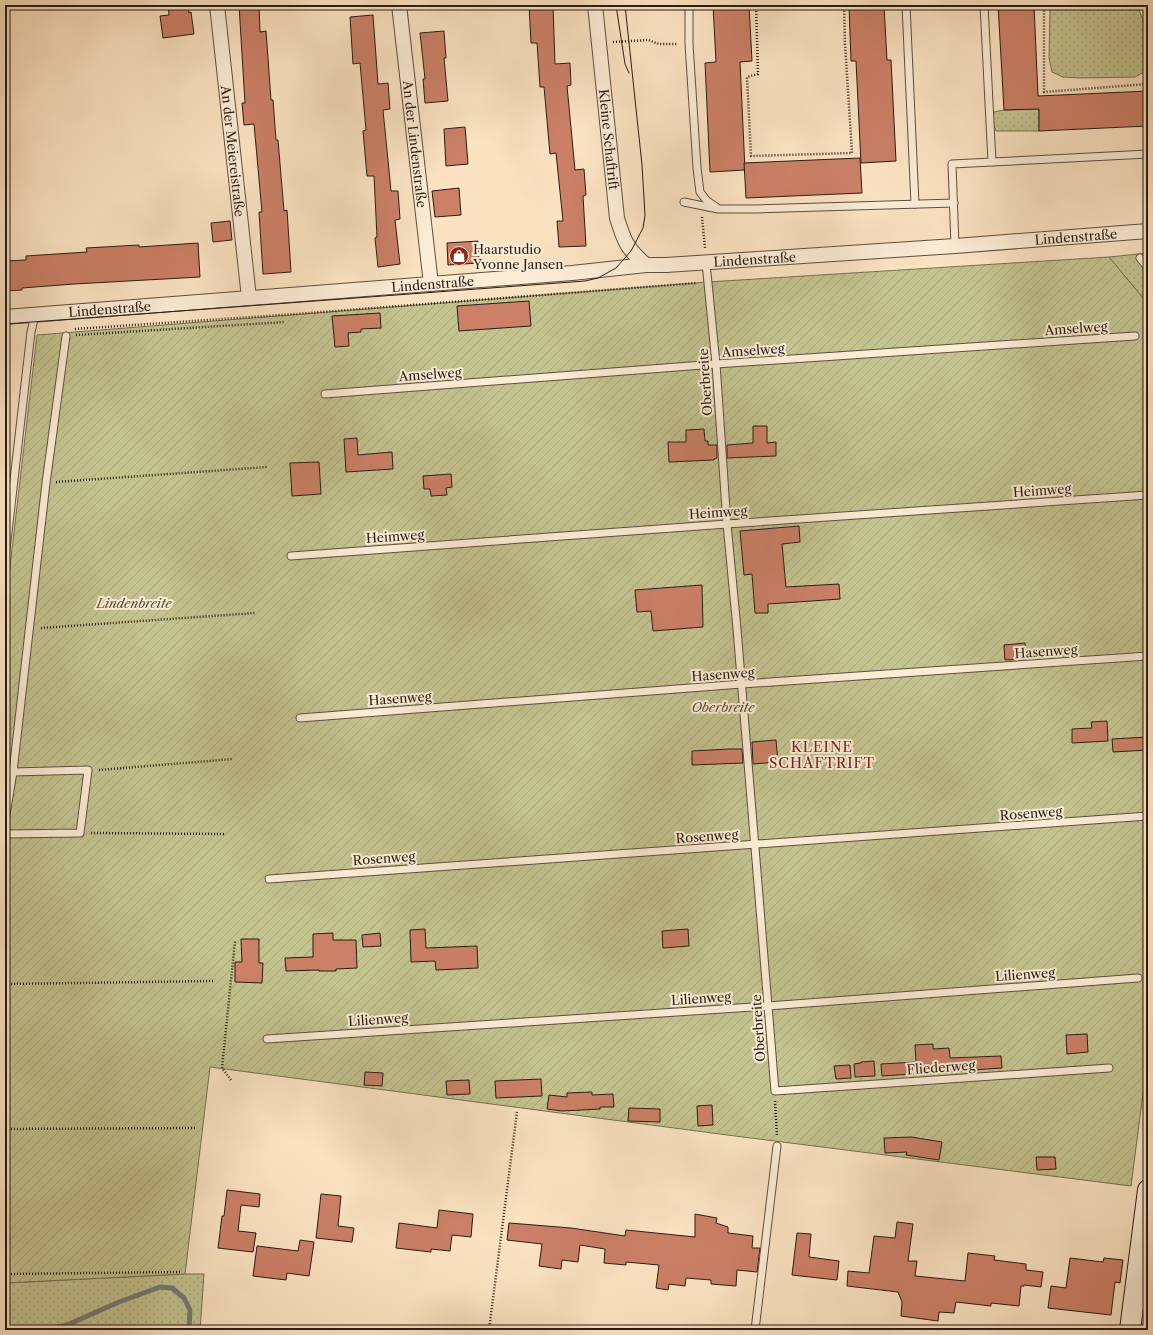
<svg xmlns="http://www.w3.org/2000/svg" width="1153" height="1335" viewBox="0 0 1153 1335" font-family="'Libre Caslon Text',serif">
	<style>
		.grass { fill: url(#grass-dots); stroke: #767052 }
		.garden { fill: url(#garden-furrows); stroke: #767052 }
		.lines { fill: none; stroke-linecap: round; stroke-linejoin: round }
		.stream { stroke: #727c79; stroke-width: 5 }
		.building { fill: #cb8067; stroke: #291c13 }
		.lane-casing { stroke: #5e4e3f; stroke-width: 9 }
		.street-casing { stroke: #5e4e3f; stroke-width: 16 }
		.secondary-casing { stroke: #291c13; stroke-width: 22 }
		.path { stroke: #291c13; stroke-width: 2.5; stroke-dasharray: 1 2; stroke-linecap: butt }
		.lane { stroke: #fcedd7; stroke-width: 7 }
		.street { stroke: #fcedd7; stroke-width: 14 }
		.secondary { stroke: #fcedd7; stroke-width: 20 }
		.tram { stroke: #291c13; stroke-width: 1 }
		.labels { text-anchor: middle; stroke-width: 4; stroke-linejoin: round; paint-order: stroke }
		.street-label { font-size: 13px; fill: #291c13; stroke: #fcedd7 }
		.poi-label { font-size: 13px; fill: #291c13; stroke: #fcedd7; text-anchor: start }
		.park-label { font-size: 13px; font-style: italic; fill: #574e38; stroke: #fcedd7 }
		.neighbourhood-label { font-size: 14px; letter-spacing: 1px; fill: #7a1f14; stroke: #fcedd7 }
	</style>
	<defs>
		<pattern id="grass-dots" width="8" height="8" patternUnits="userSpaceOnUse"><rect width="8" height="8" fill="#c3c390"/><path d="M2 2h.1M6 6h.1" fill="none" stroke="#a8a77b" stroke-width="1.8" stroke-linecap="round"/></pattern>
		<pattern id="garden-furrows" width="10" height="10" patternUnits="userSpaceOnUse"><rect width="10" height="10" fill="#c3c390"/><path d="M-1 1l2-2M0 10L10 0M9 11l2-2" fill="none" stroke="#a8a77b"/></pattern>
	</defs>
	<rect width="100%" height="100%" fill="#fbe3c2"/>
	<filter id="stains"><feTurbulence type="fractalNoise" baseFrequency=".005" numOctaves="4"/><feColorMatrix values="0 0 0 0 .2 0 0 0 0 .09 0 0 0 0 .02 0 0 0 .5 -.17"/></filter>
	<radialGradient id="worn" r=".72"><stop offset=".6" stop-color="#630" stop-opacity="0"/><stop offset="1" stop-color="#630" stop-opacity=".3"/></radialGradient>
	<!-- grass -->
	<g class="grass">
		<path d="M1052 5H1136C1149 24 1143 46 1145 68L1142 73 1135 77 1081 78 1063 77 1052 72 1049 58 1050 10Z"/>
		<polygon points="1039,109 1039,131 996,131 989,113 1004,110"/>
		<polygon points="1148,253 1148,304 1109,257"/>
		<polygon points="185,1274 204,1274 200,1330 141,1330 109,1325 88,1330 5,1330 5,1283"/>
	</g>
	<!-- garden -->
	<polygon class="garden" points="1109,257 1148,304 1148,1055 1131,1186 735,1136 210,1067 185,1274 5,1283 5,609 37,335 708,282"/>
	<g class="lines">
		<!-- stream -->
		<polyline class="stream" points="43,1330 67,1325 119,1302 160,1287 172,1288 184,1298 190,1310 189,1330"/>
	</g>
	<!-- building -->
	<g class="building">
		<polygon points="168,5 188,5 189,13 191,12 194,34 163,38 160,16 169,15"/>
		<polygon points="239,5 259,5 260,32 266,31 271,100 273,100 276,140 278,140 284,211 287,210 291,272 263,274 259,212 262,212 254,124 244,125 242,103 245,103"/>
		<polygon points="529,5 553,5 555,64 570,63 571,85 567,86 575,170 584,169 586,195 583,196 586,246 559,247 557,221 563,221 556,153 550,154 544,87 540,87 537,43 531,43"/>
		<polygon points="713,5 749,5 752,61 740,62 745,170 710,172 705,63 716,62"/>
		<polygon points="849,5 884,5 887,60 891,60 896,161 861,163 856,61 851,61"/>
		<polygon points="998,5 1034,5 1038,96 1148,91 1148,126 1039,131 1039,109 1004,110"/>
		<polygon points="373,15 378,84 388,83 390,109 383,110 391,191 398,191 400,219 395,220 400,264 378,267 375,238 377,237 374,176 367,176 363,131 366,130 360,63 353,64 350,17"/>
		<polygon points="444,31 446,58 444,58 448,101 425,103 423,79 425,79 420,33"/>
		<polygon points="465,127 468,164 446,166 444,129"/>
		<polygon points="860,158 862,193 746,198 744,163"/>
		<polygon points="459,188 461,215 435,217 432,191"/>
		<polygon points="230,221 232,240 213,242 211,223"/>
		<polygon points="478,241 479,263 448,265 447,243"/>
		<polygon points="198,243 200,277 74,284 22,288 22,290 5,291 5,261 26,260 26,256 87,252 86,248 139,245 139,247"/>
		<polygon points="529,301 531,326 459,331 457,306"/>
		<polygon points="380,313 381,328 361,329 361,332 348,333 349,346 335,347 332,316"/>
		<polygon points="753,426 767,426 767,443 776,442 776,456 727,458 727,445 753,443"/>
		<polygon points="704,429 705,441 708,441 708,445 717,445 717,458 714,459 714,460 669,462 668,442 686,442 686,430"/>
		<polygon points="357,438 358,455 392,452 393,469 346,472 344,439"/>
		<polygon points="319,462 321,494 292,496 290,463"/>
		<polygon points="451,474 452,487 446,488 447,495 431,496 430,489 424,489 423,476"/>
		<polygon points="799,526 800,542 782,544 786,587 839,584 840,599 768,604 768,613 755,613 752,574 744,575 740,531"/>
		<polygon points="702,585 703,627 653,631 651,611 637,612 635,590"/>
		<polygon points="1025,643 1026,659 1005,660 1004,645"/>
		<polygon points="1107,721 1108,741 1072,743 1072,729 1092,728 1091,722"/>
		<polygon points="1148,737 1148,750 1113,752 1112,739"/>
		<polygon points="776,740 778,762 753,764 752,742"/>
		<polygon points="729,749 742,749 743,763 692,765 692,751"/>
		<polygon points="425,929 426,948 477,946 478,968 436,970 435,961 411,962 410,930"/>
		<polygon points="688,929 689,946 663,948 662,931"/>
		<polygon points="333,933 333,940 356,940 357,968 336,969 336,971 319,971 319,970 286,971 285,958 313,957 313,934"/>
		<polygon points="380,933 381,946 363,947 362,935"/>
		<polygon points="241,939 259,939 259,963 263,963 262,983 235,982 235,962 242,962"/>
		<polygon points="1087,1034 1088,1052 1067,1054 1066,1035"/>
		<polygon points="933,1044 933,1049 949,1048 950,1058 1001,1056 1002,1068 882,1076 881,1064 916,1062 915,1045"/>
		<polygon points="874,1061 875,1076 855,1077 854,1064 861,1063 861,1062"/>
		<polygon points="850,1065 851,1078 836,1079 834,1066"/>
		<polygon points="365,1072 383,1073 382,1086 364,1085"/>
		<polygon points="541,1079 542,1096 496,1098 495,1081"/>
		<polygon points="469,1080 470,1094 447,1095 446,1081"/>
		<polygon points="592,1092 592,1095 613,1094 614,1107 600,1107 600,1109 562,1111 547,1109 549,1095 567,1097 567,1093"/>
		<polygon points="712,1105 713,1125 698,1126 697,1106"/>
		<polygon points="629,1108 660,1109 660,1122 628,1121"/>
		<polygon points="911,1137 942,1142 939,1160 906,1155 907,1152 885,1153 884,1138"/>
		<polygon points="1036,1157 1055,1157 1056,1169 1037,1170"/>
		<polygon points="227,1190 260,1194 259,1207 241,1205 238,1231 256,1233 253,1252 218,1248 222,1216 224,1216"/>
		<polygon points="321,1194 341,1196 338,1226 354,1228 352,1242 316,1238"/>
		<polygon points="439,1210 473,1214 471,1237 452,1235 450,1251 431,1249 431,1252 396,1248 399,1223 437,1228"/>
		<polygon points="695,1214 717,1218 716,1223 728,1227 728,1233 753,1236 752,1248 760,1248 757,1272 737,1270 736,1286 711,1284 711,1280 686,1278 685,1286 669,1284 668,1290 656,1288 659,1265 626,1262 626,1265 604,1263 605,1249 580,1245 578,1262 562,1260 561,1269 539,1266 542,1244 507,1240 509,1223 571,1228 625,1236 626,1230 695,1237"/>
		<polygon points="897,1222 913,1224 908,1261 917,1261 915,1276 965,1281 968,1253 995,1256 994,1260 1026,1264 1026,1270 1043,1272 1041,1287 1024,1285 1024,1286 1021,1286 1019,1306 991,1303 991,1306 956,1302 954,1313 939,1312 938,1321 901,1316 902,1302 898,1292 847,1286 848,1271 869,1273 874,1236 895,1238"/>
		<polygon points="797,1233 811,1234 809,1257 839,1261 837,1280 792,1275"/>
		<polygon points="300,1240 314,1242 309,1276 287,1273 286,1280 253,1276 257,1246 298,1251"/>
		<polygon points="1070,1258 1103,1262 1104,1258 1123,1260 1120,1283 1115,1282 1111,1315 1048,1308 1051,1286 1066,1288"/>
	</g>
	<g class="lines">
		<defs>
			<g id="lane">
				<polyline points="689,5 689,44 697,168 700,192 707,201 716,207"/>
				<polyline points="906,5 915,204"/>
				<polyline points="992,162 1148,154"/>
				<polyline points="684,202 718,209 756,209 954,203"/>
				<polyline points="955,246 952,164 992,162 984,5"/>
				<polyline points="1140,258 1148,268"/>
				<polyline points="706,263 716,364 727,524 737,629 775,1091 1109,1068"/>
				<polyline points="325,394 716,364 1135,336"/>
				<polyline points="291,556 727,524 1148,495"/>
				<polyline points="5,558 31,332 35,315"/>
				<polyline points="300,718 742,684 1148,656"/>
				<polyline points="5,821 13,772 46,483 66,336"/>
				<polyline points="5,834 80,833 88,770 13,772"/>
				<polyline points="269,879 1148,816"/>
				<polyline points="267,1039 768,1006 1138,978"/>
				<polyline points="755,1330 777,1146"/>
			</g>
			<g id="street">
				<path id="s1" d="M217 5 249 298"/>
				<path id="s2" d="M399 5 431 284"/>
				<path id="s3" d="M595 5 617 218C624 241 627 249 646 265"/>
				<path id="s4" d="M5 317 572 273 646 265H666L955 246 1148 231"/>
			</g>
			<polyline id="secondary" points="1130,1330 1148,1190"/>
		</defs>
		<!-- lane casing -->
		<use href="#lane" class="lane-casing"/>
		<!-- street casing -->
		<use href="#street" class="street-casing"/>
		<!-- secondary casing -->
		<use href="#secondary" class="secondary-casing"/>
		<!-- path -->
		<g class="path">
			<polyline points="756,5 758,74 747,77 751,156 852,153 845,44 844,5"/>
			<polyline points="1046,5 1044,10 1044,92 1148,84"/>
			<polyline points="1144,5 1148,59"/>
			<polyline points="613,42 648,40 659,44 677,44"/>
			<polyline points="702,217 705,248"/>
			<polyline points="75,329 296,314 697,283"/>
			<polyline points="76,335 285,322"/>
			<polyline points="56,482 267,467"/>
			<polyline points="41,628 255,613"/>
			<polyline points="99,770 233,759"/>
			<polyline points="91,833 226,834"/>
			<polyline points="5,984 214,981"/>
			<polyline points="231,1080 222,1068 235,941"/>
			<polyline points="775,1101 777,1136"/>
			<polyline points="5,1129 195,1128"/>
			<polyline points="5,1274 182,1272"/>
			<polyline points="489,1330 517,1112"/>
		</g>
		<!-- lane -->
		<use href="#lane" class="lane"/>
		<!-- street -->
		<use href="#street" class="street"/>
		<!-- secondary -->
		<use href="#secondary" class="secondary"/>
		<!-- tram -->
		<g class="tram">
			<polyline points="616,5 625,64 629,73"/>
			<polyline points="5,324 585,281 598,278 616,268 631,251 643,228 645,215 642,165 625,5"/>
		</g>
	</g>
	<!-- icons -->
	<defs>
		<symbol id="shop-disc" viewBox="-11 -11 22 22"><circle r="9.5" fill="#8f2418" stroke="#fcedd7"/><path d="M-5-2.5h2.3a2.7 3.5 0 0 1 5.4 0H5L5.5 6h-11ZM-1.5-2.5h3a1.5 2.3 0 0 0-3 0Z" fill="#fff"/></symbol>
	</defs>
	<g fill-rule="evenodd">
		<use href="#shop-disc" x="448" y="245" width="22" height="22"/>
	</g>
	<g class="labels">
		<!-- street labels -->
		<g class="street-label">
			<text dy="5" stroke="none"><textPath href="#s3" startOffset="135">Kleine Schaftrift</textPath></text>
			<text dy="5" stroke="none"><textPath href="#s2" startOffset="140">An der Lindenstraße</textPath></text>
			<text dy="5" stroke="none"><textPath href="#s1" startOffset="147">An der Meiereistraße</textPath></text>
			<text dy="5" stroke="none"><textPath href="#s4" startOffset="1074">Lindenstraße</textPath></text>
			<text dy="5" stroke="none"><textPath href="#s4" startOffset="752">Lindenstraße</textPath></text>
			<text dy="5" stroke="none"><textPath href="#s4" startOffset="429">Lindenstraße</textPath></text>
			<text dy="5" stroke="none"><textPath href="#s4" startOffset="105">Lindenstraße</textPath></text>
			<text transform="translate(1076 328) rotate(-4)" y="5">Amselweg</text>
			<text transform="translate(753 350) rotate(-4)" y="5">Amselweg</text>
			<text transform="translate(430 374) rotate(-4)" y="5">Amselweg</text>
			<text transform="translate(705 382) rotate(-94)" y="5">Oberbreite</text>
			<text transform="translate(1042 490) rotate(-4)" y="5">Heimweg</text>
			<text transform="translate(718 512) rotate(-4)" y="5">Heimweg</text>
			<text transform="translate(395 536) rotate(-4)" y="5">Heimweg</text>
			<text transform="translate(1046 651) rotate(-4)" y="5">Hasenweg</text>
			<text transform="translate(723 674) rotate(-4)" y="5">Hasenweg</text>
			<text transform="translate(400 698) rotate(-4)" y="5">Hasenweg</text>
			<text transform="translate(1031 813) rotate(-4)" y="5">Rosenweg</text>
			<text transform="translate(707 836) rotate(-4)" y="5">Rosenweg</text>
			<text transform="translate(384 858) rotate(-4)" y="5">Rosenweg</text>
			<text transform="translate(1025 974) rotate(-4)" y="5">Lilienweg</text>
			<text transform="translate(701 998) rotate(-4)" y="5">Lilienweg</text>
			<text transform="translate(378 1019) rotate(-4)" y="5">Lilienweg</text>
			<text transform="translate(758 1028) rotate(-94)" y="5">Oberbreite</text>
			<text transform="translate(941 1067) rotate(-4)" y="5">Fliederweg</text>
		</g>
		<!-- poi labels -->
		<g class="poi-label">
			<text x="473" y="254">Haarstudio<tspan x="473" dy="15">Yvonne Jansen</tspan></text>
		</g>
		<!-- park labels -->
		<g class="park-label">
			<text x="134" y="608">Lindenbreite</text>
			<text x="723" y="712">Oberbreite</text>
		</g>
		<!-- neighbourhood labels -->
		<g class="neighbourhood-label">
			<text x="822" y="752">KLEINE<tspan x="822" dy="16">SCHAFTRIFT</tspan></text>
		</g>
	</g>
	<!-- margin -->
	<rect width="1153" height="1335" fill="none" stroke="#fbe3c2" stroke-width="20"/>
	<rect x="6" y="6" width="1141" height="1323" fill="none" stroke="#291c13" stroke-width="2"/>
	<rect x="10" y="10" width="1133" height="1315" fill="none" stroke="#291c13"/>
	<rect width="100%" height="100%" filter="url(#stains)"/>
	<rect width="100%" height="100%" fill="url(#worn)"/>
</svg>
